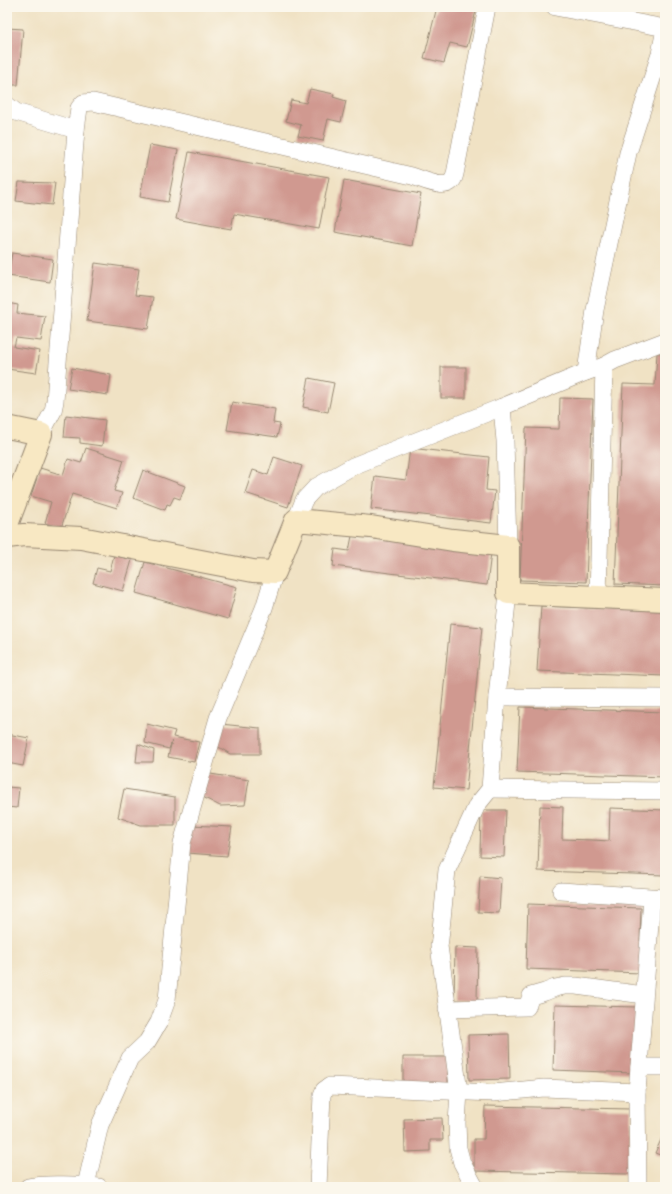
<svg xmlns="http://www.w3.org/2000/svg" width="672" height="1194" viewBox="0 0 672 1194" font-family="'Shantell Sans',sans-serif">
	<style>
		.building { fill: #d09990 }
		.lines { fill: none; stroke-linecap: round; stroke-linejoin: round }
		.street-casing { stroke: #968671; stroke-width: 18 }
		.secondary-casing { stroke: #968671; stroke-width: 24 }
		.street { stroke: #fff; stroke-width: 17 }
		.secondary { stroke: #f8e8c3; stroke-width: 22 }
	</style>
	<rect width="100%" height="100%" fill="#fbf7ec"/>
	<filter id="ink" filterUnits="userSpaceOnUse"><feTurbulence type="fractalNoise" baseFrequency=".025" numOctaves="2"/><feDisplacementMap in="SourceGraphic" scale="8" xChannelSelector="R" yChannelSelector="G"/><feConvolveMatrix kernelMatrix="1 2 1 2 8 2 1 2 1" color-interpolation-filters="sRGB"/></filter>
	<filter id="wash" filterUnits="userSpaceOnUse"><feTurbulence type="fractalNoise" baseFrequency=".012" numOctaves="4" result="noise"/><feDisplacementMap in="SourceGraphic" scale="16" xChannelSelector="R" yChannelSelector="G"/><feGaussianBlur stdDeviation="0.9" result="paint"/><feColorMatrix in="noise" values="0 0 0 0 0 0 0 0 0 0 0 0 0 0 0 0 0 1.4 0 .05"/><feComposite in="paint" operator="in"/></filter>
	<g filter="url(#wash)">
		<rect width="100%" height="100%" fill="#f0e2c4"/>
		<g id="blocks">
			<!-- building -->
			<g class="building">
				<polygon points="437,7 477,7 467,47 450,43 444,63 424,58"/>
				<polygon points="7,28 23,29 18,85 7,85"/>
				<polygon points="310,89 334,94 333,97 346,101 341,122 328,119 323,141 298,136 301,125 286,121 291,100 306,103"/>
				<polygon points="150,145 178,150 168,202 140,197"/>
				<polygon points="189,152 329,177 319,229 234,214 231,229 176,219"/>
				<polygon points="344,180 421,194 412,246 335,232"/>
				<polygon points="19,182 55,183 52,205 16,201"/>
				<polygon points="12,253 53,259 50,282 8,276"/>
				<polygon points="95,263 139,269 135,295 153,297 148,329 87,321"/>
				<polygon points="7,303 18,305 17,313 45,316 41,341 16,338 14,347 40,351 36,373 7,369"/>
				<polygon points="657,353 665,353 665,586 615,584 623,384 655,385"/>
				<rect x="441" y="367" width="25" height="31"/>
				<polygon points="72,368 111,375 108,395 68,389"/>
				<polygon points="309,378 334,383 328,412 303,407"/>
				<polygon points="560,398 593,399 586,582 520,580 526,428 559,429"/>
				<polygon points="232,402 275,409 273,423 280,424 277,437 227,430"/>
				<polygon points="66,415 105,420 102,446 80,443 80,438 64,437"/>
				<polygon points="86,448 124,460 114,491 122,493 117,508 72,494 61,528 45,523 51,502 31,496 40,468 63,475 68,459 81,463"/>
				<polygon points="410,448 489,457 486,490 495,491 491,523 371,509 375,476 406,480"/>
				<polygon points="274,457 302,466 288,507 245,493 253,470 268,475"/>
				<polygon points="143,470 185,486 180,499 174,497 170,505 167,504 165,510 133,498"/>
				<polygon points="352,536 491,553 487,585 333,566 335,549 349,551"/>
				<polygon points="114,555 132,560 123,591 93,583 97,568 110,571"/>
				<polygon points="145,562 237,587 228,619 136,593"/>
				<polygon points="541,606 665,611 665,676 537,671"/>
				<polygon points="450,624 482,627 466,790 434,787"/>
				<polygon points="520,707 665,712 665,777 517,772"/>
				<polygon points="147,724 175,731 173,737 199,742 194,762 168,757 172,741 169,749 145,743"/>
				<polygon points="220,724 260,728 260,754 230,754 217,746"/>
				<polygon points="7,734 29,738 23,766 7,763"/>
				<polygon points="138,744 154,750 153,762 136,762"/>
				<polygon points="204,773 249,780 245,805 220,806 201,796"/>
				<polygon points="7,787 19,788 17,808 7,807"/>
				<polygon points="124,789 175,797 175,825 141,825 118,817"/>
				<polygon points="540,806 563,807 562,839 593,840 609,841 610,808 665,810 665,875 538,871"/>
				<polygon points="481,810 506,810 504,857 480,856"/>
				<polygon points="190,825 232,827 227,856 187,853"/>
				<polygon points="480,876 501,878 499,913 478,912"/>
				<polygon points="528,904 641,908 640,941 643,941 642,973 526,969"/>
				<polygon points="455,947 478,948 477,1001 454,1000"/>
				<polygon points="555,1005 637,1007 634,1073 553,1070"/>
				<polygon points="509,1034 510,1079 469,1080 468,1035"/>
				<polygon points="403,1057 448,1057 448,1086 403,1085"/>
				<polygon points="485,1106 631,1109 629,1174 474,1171 474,1139 484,1139"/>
				<polygon points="442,1118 443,1140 430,1140 430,1151 405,1152 404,1119"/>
				<polygon points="665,1131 665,1157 655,1153"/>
			</g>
		</g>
	</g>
	<g filter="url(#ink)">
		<use href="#blocks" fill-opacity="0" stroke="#968671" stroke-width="1"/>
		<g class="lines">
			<defs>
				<g id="street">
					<polyline points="555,7 660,27 663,30 664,34 660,54 628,153 595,310 586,372"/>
					<polyline points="7,105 16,112 76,130"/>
					<path d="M41 434 53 411 55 401 76 130 79 108 83 103 93 102 412 176C425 180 451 194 455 174L487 7"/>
					<polyline points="296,520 304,500 316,487 353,466 502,407"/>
					<polyline points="508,546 505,441 502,407 586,372 604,366 615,360 665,341"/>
					<polyline points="598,597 604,366"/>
					<polyline points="497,697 665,698"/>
					<polyline points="490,789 665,791"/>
					<polyline points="561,891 665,898"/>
					<polyline points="447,1009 527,1007 531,996 545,992 555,988 565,986 576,986 644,995"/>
					<polyline points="639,1067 665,1067"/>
					<polyline points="86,1185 100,1125 130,1058 147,1042 159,1022 167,1000 182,843 218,718 264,608 275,572"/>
					<path d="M28 1187C44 1183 82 1185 99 1187"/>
					<polyline points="318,1187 322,1095 324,1090 330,1086 493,1093 544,1088 637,1092"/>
					<polyline points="475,1187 462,1163 458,1148 457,1123 459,1092 439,946 440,939 447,870 477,805 490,789 497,697 508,593"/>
					<polyline points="638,1187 637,1092 652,898"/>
				</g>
				<g id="secondary">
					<polyline points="7,427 41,434 8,522 7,530"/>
					<polyline points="7,537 24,535 81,538 253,571 275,572 296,520 371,527 453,540 508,546 508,593 665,600"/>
				</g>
			</defs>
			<!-- street casing -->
			<use href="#street" class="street-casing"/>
			<!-- secondary casing -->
			<use href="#secondary" class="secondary-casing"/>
			<!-- street -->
			<use href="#street" class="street"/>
			<!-- secondary -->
			<use href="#secondary" class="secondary"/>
		</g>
	</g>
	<!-- margin -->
	<rect width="672" height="1194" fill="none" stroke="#fbf7ec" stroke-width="24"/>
</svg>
